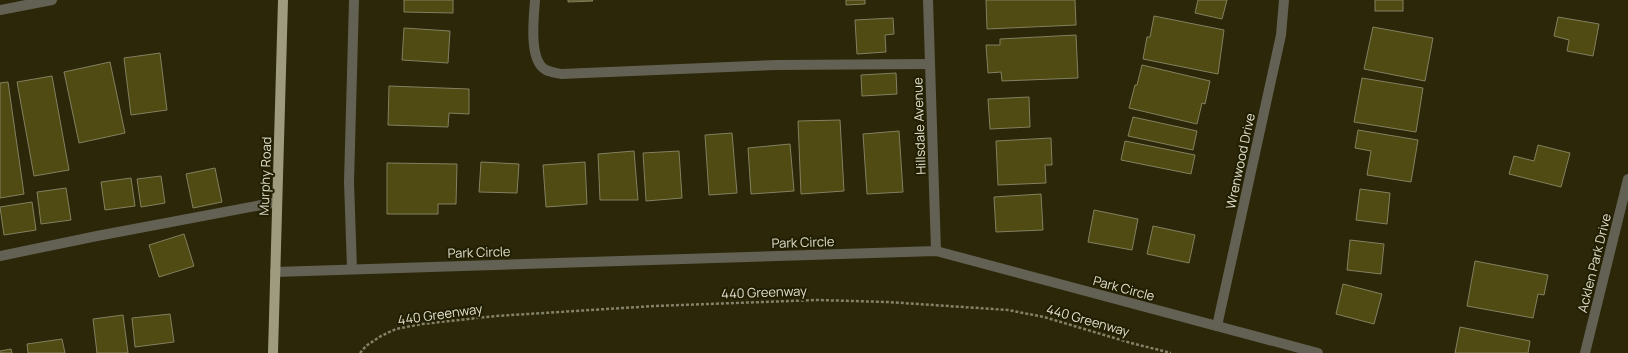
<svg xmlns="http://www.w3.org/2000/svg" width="1628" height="353" viewBox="0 0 1628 353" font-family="Manrope,sans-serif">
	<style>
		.building { fill: #504a13; stroke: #83805f }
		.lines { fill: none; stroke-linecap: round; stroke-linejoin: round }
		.path { stroke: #838168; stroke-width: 2.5; stroke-dasharray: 3 2; stroke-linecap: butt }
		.minor { stroke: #626153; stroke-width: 10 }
		.major { stroke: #9e9b7f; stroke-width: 10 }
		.labels { text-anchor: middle; stroke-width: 4; stroke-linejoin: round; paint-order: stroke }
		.street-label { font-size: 13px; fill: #e0dfcd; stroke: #211e01 }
	</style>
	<rect width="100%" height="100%" fill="#2b2708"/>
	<!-- building -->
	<g class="building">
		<polygon points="404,0 453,0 453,13 404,12"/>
		<polygon points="568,0 592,0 593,1 568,2"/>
		<polygon points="846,0 865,0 865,4 846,5"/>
		<polygon points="986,0 1075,0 1076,25 987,29"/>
		<polygon points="1198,0 1227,0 1222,19 1195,13"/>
		<rect x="1375" y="0" width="28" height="11"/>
		<polygon points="1154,16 1224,30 1218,74 1143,59 1147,37 1150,37"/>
		<polygon points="1558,17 1599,24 1593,56 1567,51 1569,40 1554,36"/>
		<polygon points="893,18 894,34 885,35 886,52 857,54 855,20"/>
		<polygon points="1373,27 1433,38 1425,81 1364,69"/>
		<polygon points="404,28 450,31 448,63 402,60"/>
		<polygon points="1076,35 1078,78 1002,81 1001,72 988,73 986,45 1000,45 1000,39"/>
		<polygon points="160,53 167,110 131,115 124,58"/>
		<polygon points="110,62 125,133 79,143 64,72"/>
		<polygon points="1142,65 1210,81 1205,104 1202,103 1197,124 1129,108 1135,85 1137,85"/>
		<polygon points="896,73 897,94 862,96 861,75"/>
		<polygon points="52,76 69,170 34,176 17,82"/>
		<polygon points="1362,78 1423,88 1416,132 1354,122"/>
		<polygon points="8,82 24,194 0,198 0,83"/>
		<polygon points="389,86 469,89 469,114 449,113 448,127 388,125"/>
		<polygon points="1029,97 1030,127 990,129 988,99"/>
		<polygon points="1133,117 1197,131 1193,150 1128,136"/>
		<polygon points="840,120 844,191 801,194 798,121"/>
		<polygon points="1358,130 1418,140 1411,182 1367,175 1371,151 1355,148"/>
		<polygon points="899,131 903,192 867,194 863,134"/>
		<polygon points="732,133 737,193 709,195 705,135"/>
		<polygon points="1051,138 1052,165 1045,165 1046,183 998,185 996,141"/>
		<polygon points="1125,141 1195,155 1191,174 1121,160"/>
		<polygon points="790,144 794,191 751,194 748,148"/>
		<polygon points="1538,145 1570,153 1561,187 1509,174 1514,156 1534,161"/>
		<polygon points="634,151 638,200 600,200 598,154"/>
		<polygon points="679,151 682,198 646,201 643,153"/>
		<polygon points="481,162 519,164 517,193 479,192"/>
		<polygon points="585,162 587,204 546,207 543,165"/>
		<polygon points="387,163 457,164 456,204 438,204 438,214 387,214"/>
		<polygon points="215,168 222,202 193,208 186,174"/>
		<polygon points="161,176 165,203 141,207 137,179"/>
		<polygon points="131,178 135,206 105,210 101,182"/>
		<polygon points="66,188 71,220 41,224 37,192"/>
		<polygon points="1360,189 1390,193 1387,224 1356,220"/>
		<polygon points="1041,194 1043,230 996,232 994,197"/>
		<polygon points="32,202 36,230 4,235 0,207"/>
		<polygon points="1094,210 1138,219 1132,250 1088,242"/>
		<polygon points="1153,226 1195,235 1189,263 1147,254"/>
		<polygon points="184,234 194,266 159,277 149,245"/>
		<polygon points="1350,240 1384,244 1381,274 1347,270"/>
		<polygon points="1475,261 1548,275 1544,295 1538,294 1533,318 1467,306"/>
		<polygon points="1343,284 1382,294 1374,324 1336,314"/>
		<polygon points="170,314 174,342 135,347 132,318"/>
		<polygon points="123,315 128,353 97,353 93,319"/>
		<polygon points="1460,327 1530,341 1528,353 1455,353"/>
		<polygon points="62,339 65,353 28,353 27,344"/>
		<polygon points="11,349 12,353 0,353 0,351"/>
	</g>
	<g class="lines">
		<!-- path -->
		<polyline class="path" points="360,353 366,346 381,336 396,329 422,324 496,316 654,306 817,300 888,302 1008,310 1044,317 1131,343 1171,353"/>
		<!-- minor -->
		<g class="minor">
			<path d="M535 0C534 16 528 61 546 70 550 72 557 73 561 74L776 65 930 64"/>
			<polyline points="928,0 936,251"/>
			<polyline points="0,10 52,0"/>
			<polyline points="0,256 97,236 277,202"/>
			<polyline points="352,269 349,182 354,0"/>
			<polyline points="275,272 936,251 1318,353"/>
			<polyline points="1217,326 1281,35 1284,0"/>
			<polyline points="1585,353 1628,179"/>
		</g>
		<!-- major -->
		<polyline class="major" points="273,353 283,0"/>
	</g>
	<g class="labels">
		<!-- street labels -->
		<g class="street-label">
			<text transform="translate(919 126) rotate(-92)" y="5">Hillsdale Avenue</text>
			<text transform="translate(1240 161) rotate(-78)" y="5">Wrenwood Drive</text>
			<text transform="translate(265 176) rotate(-88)" y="5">Murphy Road</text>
			<text transform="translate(803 242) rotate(-2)" y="5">Park Circle</text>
			<text transform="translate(479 252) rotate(-2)" y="5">Park Circle</text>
			<text transform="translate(1594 263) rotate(-76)" y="5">Acklen Park Drive</text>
			<text transform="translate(1124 288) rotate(15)" y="5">Park Circle</text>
			<text transform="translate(764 292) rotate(-2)" y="5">440 Greenway</text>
			<text transform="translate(440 314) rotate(-8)" y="5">440 Greenway</text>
			<text transform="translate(1088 320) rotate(16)" y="5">440 Greenway</text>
		</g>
	</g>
</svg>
